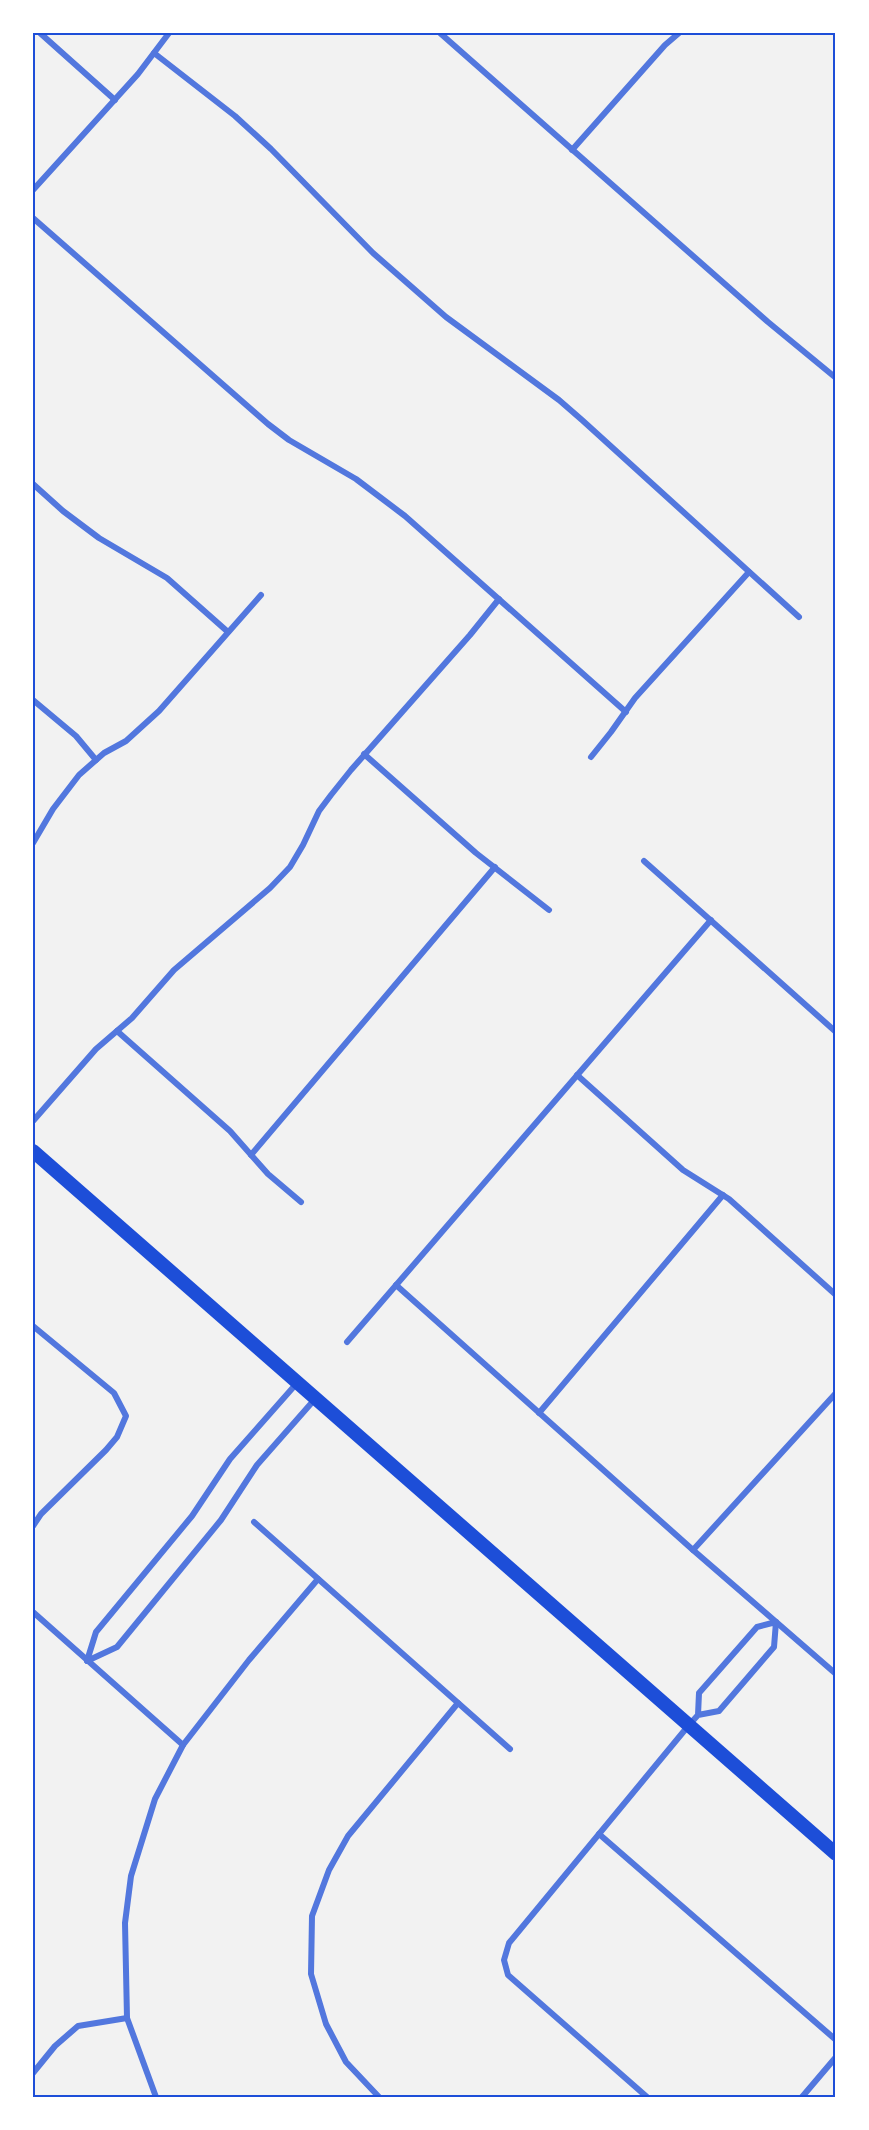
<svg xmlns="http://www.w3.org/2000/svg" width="869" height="2130" viewBox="0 0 869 2130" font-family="Montserrat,sans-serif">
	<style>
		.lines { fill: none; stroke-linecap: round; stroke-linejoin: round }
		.minor { stroke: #5277de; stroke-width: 6 }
		.primary { stroke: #1d4ed8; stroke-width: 14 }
		.neatline { fill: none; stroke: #1d4ed8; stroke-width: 2 }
	</style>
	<rect width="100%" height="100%" fill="#f2f2f2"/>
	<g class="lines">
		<!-- minor -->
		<g class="minor">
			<polyline points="40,33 115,100"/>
			<polyline points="440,33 768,322 836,378"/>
			<polyline points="154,53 235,116 271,149 373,253 446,317 559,400 582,420 799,617"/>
			<polyline points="572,150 665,45 679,33"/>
			<polyline points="33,190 138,74 169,33"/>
			<polyline points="33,218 268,424 289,440 356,479 405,516 626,712"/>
			<polyline points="33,484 63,511 99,538 167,578 228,632"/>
			<polyline points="33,700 76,736 96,760"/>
			<polyline points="364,754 476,853 549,910"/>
			<polyline points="591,757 611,732 635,698 749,572"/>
			<polyline points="33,843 53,809 79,775 104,753 126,741 159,711 261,595"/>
			<polyline points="644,861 836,1032"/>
			<polyline points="117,1031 230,1131 268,1174 301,1202"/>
			<polyline points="577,1075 683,1170 729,1199 836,1295"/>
			<polyline points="33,1121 96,1049 132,1018 174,970 270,888 290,867 303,845 319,811 331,795 351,770 470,635 499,599"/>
			<polyline points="251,1155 495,867"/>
			<polyline points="396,1285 693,1550 836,1674"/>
			<polyline points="33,1326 114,1393 126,1416 117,1437 106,1450 41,1514 33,1526"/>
			<polyline points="347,1342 711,920"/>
			<polyline points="539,1413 723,1195"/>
			<polyline points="254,1522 510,1749"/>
			<polyline points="693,1550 836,1393"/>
			<polyline points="33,1612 183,1745"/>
			<polyline points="87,1661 96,1632 192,1516 230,1459 297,1383"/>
			<polyline points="87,1661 117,1647 221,1520 257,1465 315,1399"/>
			<polyline points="599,1834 836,2040"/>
			<polyline points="33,2073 55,2046 78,2026 127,2018"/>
			<polyline points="156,2097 127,2018 125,1923 131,1876 155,1799 183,1745 249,1660 318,1579"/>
			<polyline points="379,2097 346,2062 326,2024 311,1974 312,1916 329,1870 348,1836 458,1703"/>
			<polyline points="647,2097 508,1975 504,1960 509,1943 689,1725 698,1715 719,1711 774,1647 776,1622 757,1627 699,1693 698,1715"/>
			<polyline points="802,2097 836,2057"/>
		</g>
		<!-- primary -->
		<polyline class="primary" points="33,1151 836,1854"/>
	</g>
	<!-- border -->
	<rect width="869" height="2130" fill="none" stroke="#ffffff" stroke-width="69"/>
	<rect x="34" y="34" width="800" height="2062" class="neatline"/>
</svg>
